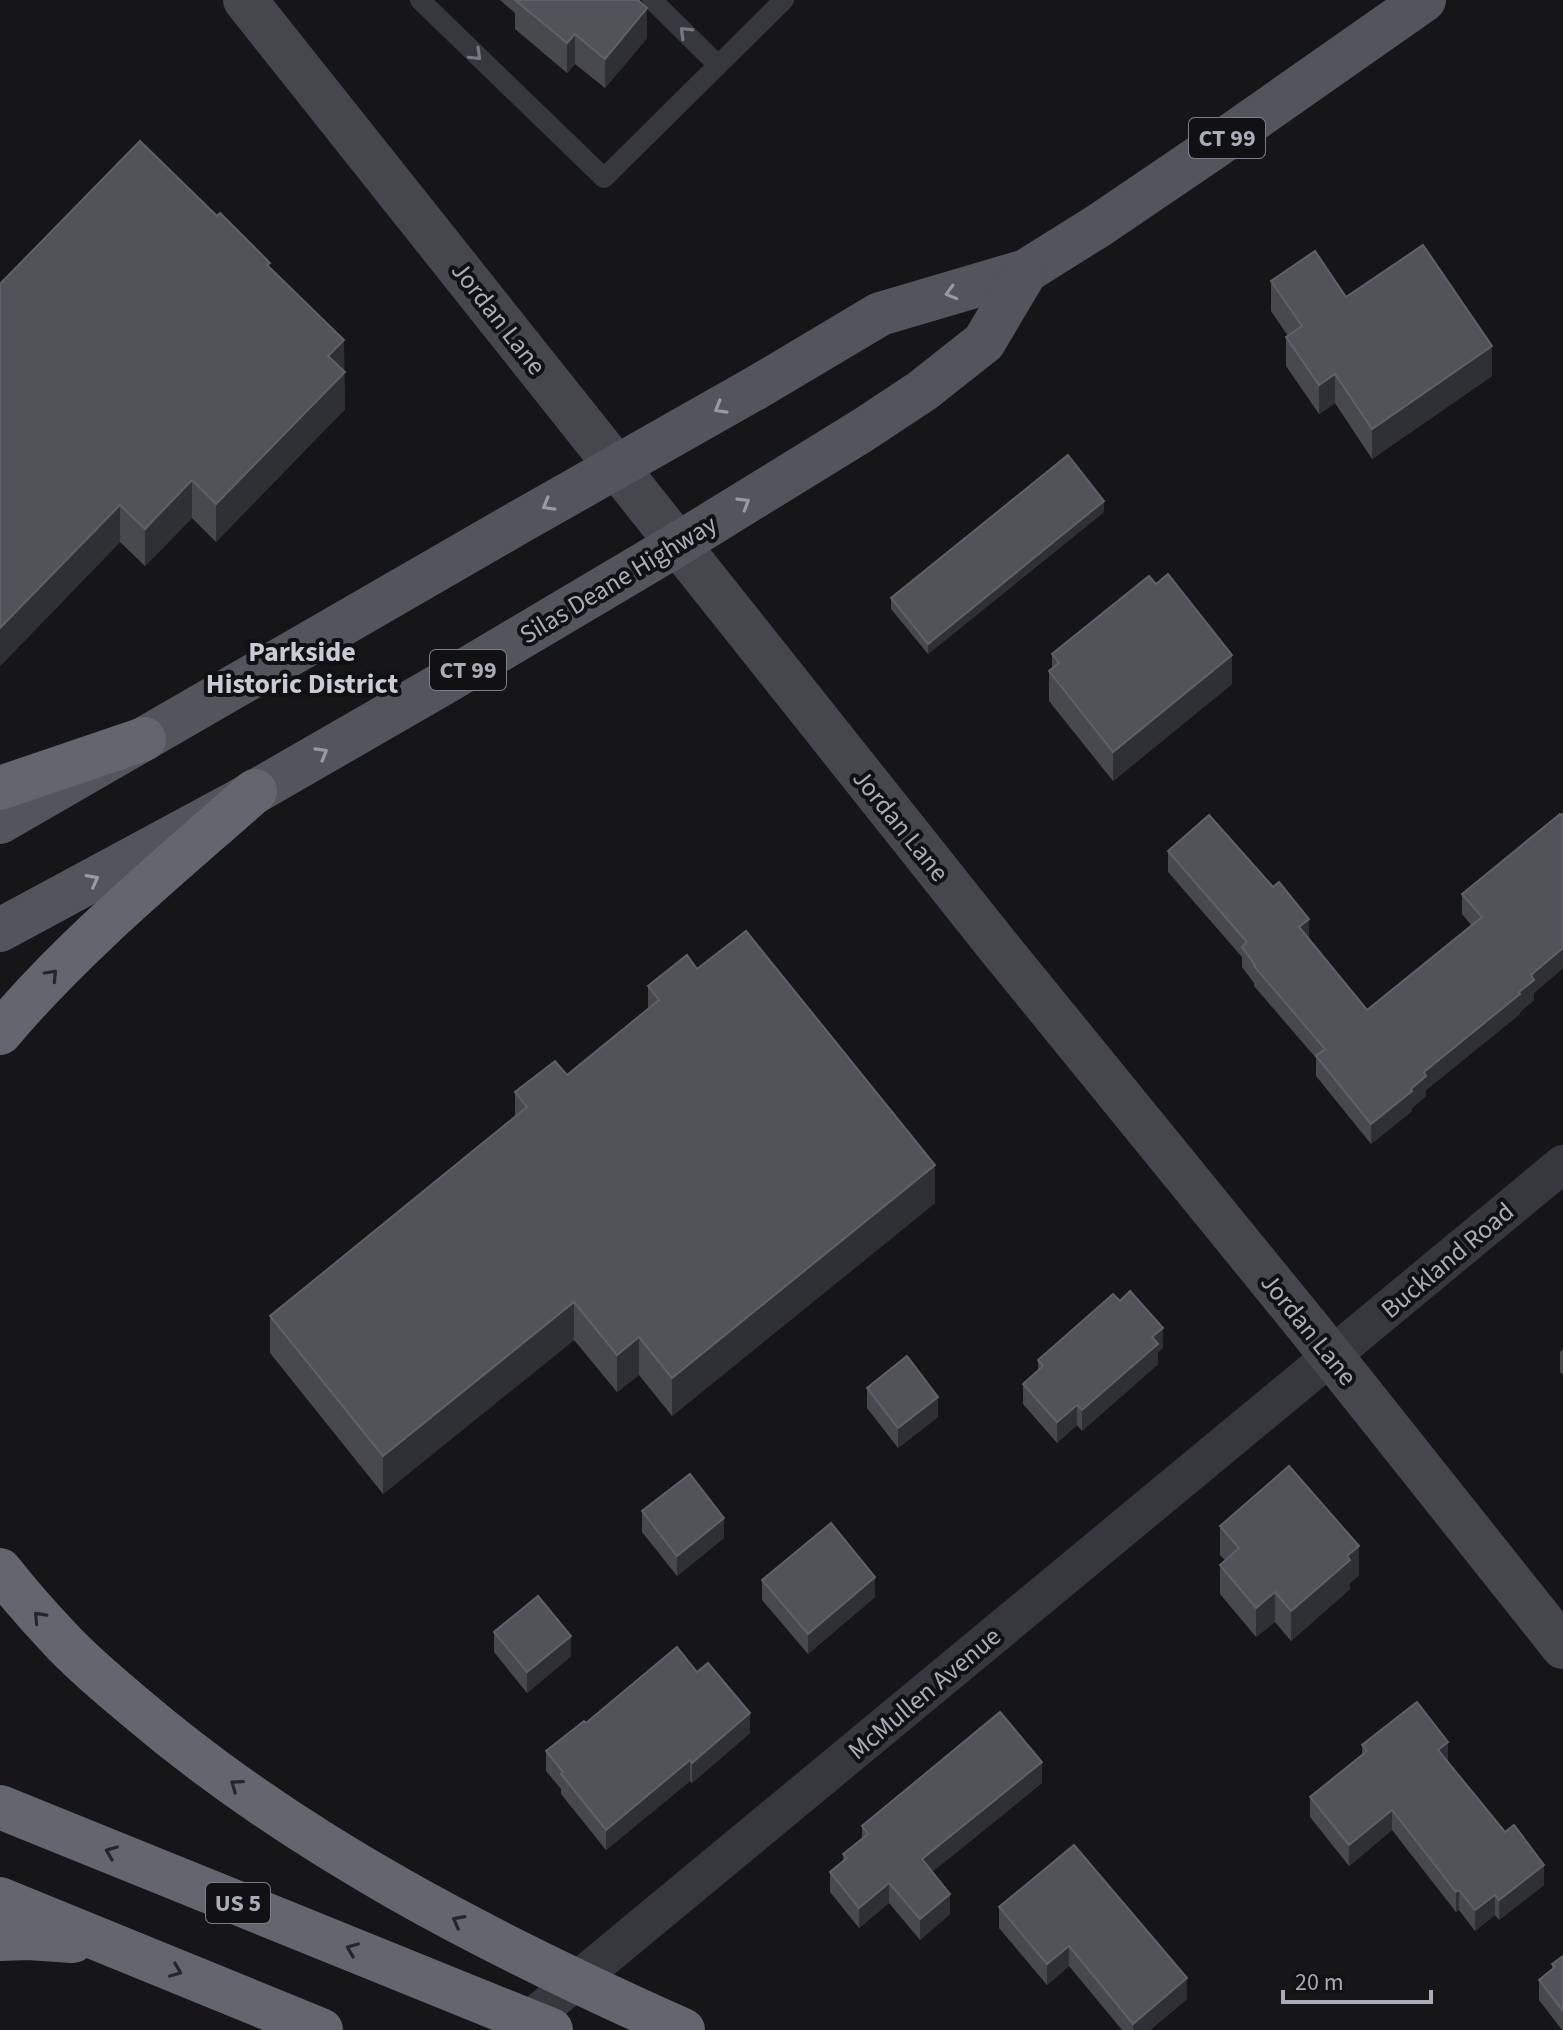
<svg xmlns="http://www.w3.org/2000/svg" width="1563" height="2030" viewBox="0 0 1563 2030" font-family="'Source Sans 3',sans-serif">
	<style>
		.lines { fill: none; stroke-linecap: round; stroke-linejoin: round }
		.lane { stroke: #37383d; stroke-width: 20 }
		.street { stroke: #37383d; stroke-width: 38 }
		.secondary { stroke: #45474d; stroke-width: 44 }
		.primary { stroke: #53555c; stroke-width: 44 }
		.highway { stroke: #63666e; stroke-width: 44 }
		.wall { fill: #47494d }
		.shaded-wall { fill: #2f3033 }
		.building { fill: #525359; stroke: #5f6168; stroke-width: 2 }
		.oneway { stroke: #757881 }
		.oneway2 { stroke: #979ba6 }
		.oneway3 { stroke: #26262a }
		.labels { text-anchor: middle; stroke-width: 8; stroke-linejoin: round; paint-order: stroke }
		.shield { fill: #111113; stroke: #7b7e86; stroke-width: 2 }
		.shield-label { font-size: 24px; font-weight: bold; fill: #a8adb8 }
		.street-label { font-size: 26px; fill: #a8adb8; stroke: #111113 }
		.neighbourhood-label { font-size: 28px; font-weight: bold; fill: #c9ccd4; stroke: #111113 }
	</style>
	<rect width="100%" height="100%" fill="#161618"/>
	<g class="lines">
		<!-- lane -->
		<g class="lane">
			<polyline points="420,0 604,178 784,0"/>
			<polyline points="652,0 718,65"/>
		</g>
		<!-- street -->
		<polyline class="street" points="517,2030 1563,1164"/>
		<!-- secondary -->
		<polyline class="secondary" points="245,0 997,945 1309,1328 1563,1647"/>
		<!-- primary -->
		<g class="primary">
			<polyline points="0,822 521,521 754,389 880,314 1026,271 1098,226 1210,150 1424,0"/>
			<polyline points="0,930 239,801 442,684 678,544 863,430 922,391 984,342 1026,271"/>
		</g>
		<!-- highway -->
		<g class="highway">
			<polyline points="0,788 144,739"/>
			<path d="M0 1033C75 944 167 869 255 791"/>
			<path d="M0 1570C19 1594 39 1617 60 1639 83 1664 110 1686 136 1708 298 1846 490 1944 683 2030"/>
			<polyline points="0,1807 551,2030"/>
			<polyline points="0,1899 321,2030"/>
			<polyline points="0,1939 28,1938 73,1941"/>
		</g>
	</g>
	<!-- wall -->
	<g class="wall">
		<polygon points="500,0 638,0 647,38 605,88 575,64 567,73 515,29 515,13"/>
		<polygon points="270,268 344,371 345,409 216,542 192,518 145,566 120,542 0,666"/>
		<polygon points="1271,281 1346,297 1492,376 1372,459 1335,403 1319,414 1286,366 1286,337 1288,336 1271,311"/>
		<polygon points="1104,512 928,654 891,609 891,598"/>
		<polygon points="1052,654 1232,684 1113,781 1049,701 1049,671 1052,669"/>
		<polygon points="1563,814 1563,968 1534,993 1534,1000 1520,1012 1520,1014 1426,1090 1426,1096 1412,1108 1412,1111 1371,1144 1316,1076 1316,1058 1254,986 1254,983 1242,967 1242,957 1168,872 1168,851 1309,938 1367,1010 1472,926 1462,914 1462,894"/>
		<polygon points="697,969 935,1203 672,1416 639,1375 617,1392 574,1340 383,1494 270,1353 270,1316 515,1117 515,1092 567,1075 648,1010 648,986"/>
		<polygon points="1163,1348 1158,1352 1158,1364 1082,1431 1077,1425 1057,1443 1023,1404 1023,1384 1038,1370 1038,1360"/>
		<polygon points="1563,1349 1563,1375 1560,1372 1560,1352"/>
		<polygon points="867,1388 938,1417 898,1448 867,1408"/>
		<polygon points="642,1511 724,1538 677,1576 642,1532"/>
		<polygon points="1220,1526 1359,1575 1350,1583 1350,1589 1291,1641 1275,1622 1256,1637 1220,1594 1220,1565 1225,1560 1220,1555"/>
		<polygon points="762,1580 875,1597 808,1654 762,1600"/>
		<polygon points="494,1632 571,1656 527,1693 494,1652"/>
		<polygon points="697,1672 750,1733 692,1783 690,1781 606,1850 561,1794 561,1789 546,1771 546,1751 586,1723"/>
		<polygon points="1362,1745 1448,1762 1544,1885 1499,1920 1495,1915 1475,1931 1459,1910 1456,1912 1392,1830 1349,1866 1310,1817 1310,1797 1362,1755"/>
		<polygon points="1042,1783 932,1872 950,1914 920,1940 889,1903 859,1928 830,1892 830,1872 843,1862 843,1854 862,1839 862,1826"/>
		<polygon points="999,1907 1187,1999 1150,2030 1122,2030 1069,1966 1047,1985 999,1928"/>
		<polygon points="1563,1956 1563,2030 1562,2030 1539,2000 1539,1980 1552,1969 1552,1964"/>
	</g>
	<!-- shaded-wall -->
	<g class="shaded-wall">
		<polygon points="647,8 647,38 605,88 605,59"/>
		<polygon points="575,34 575,64 567,73 567,43"/>
		<polygon points="344,340 345,409 216,542 216,504 328,356"/>
		<polygon points="1492,346 1492,376 1372,459 1372,429"/>
		<polygon points="1335,374 1335,403 1319,414 1319,385"/>
		<polygon points="192,480 192,518 145,566 145,529"/>
		<polygon points="1104,501 1104,512 928,654 928,644"/>
		<polygon points="120,505 120,542 0,666 0,628"/>
		<polygon points="1232,655 1232,684 1113,781 1113,752"/>
		<polygon points="1309,919 1309,940 1299,927"/>
		<polygon points="1563,948 1563,968 1534,993 1534,1000 1520,1012 1520,1014 1426,1090 1426,1096 1412,1108 1412,1111 1371,1144 1371,1124 1411,1089 1424,1072 1519,992 1531,975"/>
		<polygon points="935,1165 935,1203 672,1416 672,1378"/>
		<polygon points="574,1302 574,1340 383,1494 383,1456"/>
		<polygon points="1163,1328 1163,1348 1158,1352 1158,1364 1082,1431 1082,1410 1152,1337"/>
		<polygon points="639,1337 639,1375 617,1392 617,1355"/>
		<polygon points="938,1397 938,1417 898,1448 898,1428"/>
		<polygon points="1077,1405 1077,1425 1057,1443 1057,1422"/>
		<polygon points="724,1518 724,1538 677,1576 677,1556"/>
		<polygon points="1359,1546 1359,1575 1350,1583 1350,1589 1291,1641 1291,1611"/>
		<polygon points="875,1577 875,1597 808,1654 808,1634"/>
		<polygon points="1275,1592 1275,1622 1256,1637 1256,1608"/>
		<polygon points="571,1636 571,1656 527,1693 527,1672"/>
		<polygon points="750,1713 750,1733 692,1783 692,1763"/>
		<polygon points="1448,1742 1448,1762 1438,1750"/>
		<polygon points="690,1760 690,1781 606,1850 606,1830"/>
		<polygon points="1042,1762 1042,1783 922,1880 922,1859"/>
		<polygon points="1392,1810 1392,1830 1349,1866 1349,1845"/>
		<polygon points="1544,1865 1544,1885 1499,1920 1499,1900"/>
		<polygon points="889,1883 889,1903 859,1928 859,1908"/>
		<polygon points="1459,1890 1459,1910 1456,1912 1456,1892"/>
		<polygon points="950,1894 950,1914 920,1940 920,1919"/>
		<polygon points="1495,1895 1495,1915 1475,1931 1475,1910"/>
		<polygon points="1069,1946 1069,1966 1047,1985 1047,1964"/>
		<polygon points="1187,1978 1187,1999 1150,2030 1133,2030 1133,2024"/>
	</g>
	<!-- building -->
	<g class="building">
		<polygon points="515,0 638,0 647,8 605,59 575,34 567,43"/>
		<polygon points="140,141 217,216 220,213 270,263 267,265 344,340 328,356 345,372 216,504 192,480 145,529 120,505 0,628 0,284"/>
		<polygon points="1423,245 1492,346 1372,429 1335,374 1319,385 1286,337 1302,326 1271,281 1315,251 1346,297"/>
		<polygon points="1068,455 1104,501 928,644 891,598"/>
		<polygon points="1168,574 1232,655 1113,752 1049,671 1059,663 1052,654 1149,576 1156,584"/>
		<polygon points="1560,814 1561,815 1563,814 1563,948 1531,975 1534,980 1519,992 1520,994 1424,1072 1426,1076 1411,1089 1412,1091 1371,1124 1316,1056 1325,1049 1254,966 1255,965 1242,947 1247,942 1168,851 1209,815 1273,887 1279,882 1309,919 1299,927 1367,1010 1482,917 1462,894"/>
		<polygon points="746,931 935,1165 672,1378 639,1337 617,1355 574,1302 383,1456 270,1316 527,1107 515,1092 555,1061 567,1075 659,1000 648,986 687,955 697,969"/>
		<polygon points="1130,1291 1163,1328 1152,1337 1158,1344 1082,1410 1077,1405 1057,1422 1023,1384 1043,1366 1038,1360 1113,1294 1120,1301"/>
		<polygon points="907,1356 938,1397 898,1428 867,1388"/>
		<polygon points="1289,1466 1359,1546 1347,1556 1350,1560 1291,1611 1275,1592 1256,1608 1220,1565 1239,1548 1220,1526"/>
		<polygon points="690,1474 724,1518 677,1556 642,1511"/>
		<polygon points="831,1523 875,1577 808,1634 762,1580"/>
		<polygon points="538,1596 571,1636 527,1672 494,1632"/>
		<polygon points="677,1647 697,1672 708,1663 750,1713 692,1763 690,1760 606,1830 561,1774 563,1772 546,1751 584,1721 586,1723"/>
		<polygon points="1417,1702 1448,1742 1438,1750 1505,1832 1514,1825 1544,1865 1499,1900 1495,1895 1475,1910 1459,1890 1456,1892 1392,1810 1349,1845 1310,1797 1367,1751 1362,1745"/>
		<polygon points="1000,1712 1042,1762 922,1859 950,1894 920,1919 889,1883 859,1908 830,1872 847,1858 843,1854 868,1834 862,1826"/>
		<polygon points="1074,1845 1187,1978 1133,2024 1069,1946 1047,1964 999,1907"/>
		<polygon points="1563,1956 1563,2011 1539,1980 1555,1967 1552,1964"/>
	</g>
	<!-- one-way arrows -->
	<defs><path id="oneway-chevron" d="M-2-3.5L2.5 0L-2 3.5" fill="none" stroke-width="1.6" stroke-linecap="round" stroke-linejoin="round" transform="scale(2)"/></defs>
	<g class="oneway">
		<use href="#oneway-chevron" transform="translate(685 32) rotate(-135)"/>
		<use href="#oneway-chevron" transform="translate(476 55) rotate(44)"/>
	</g>
	<g class="oneway2">
		<use href="#oneway-chevron" transform="translate(951 293) rotate(164)"/>
		<use href="#oneway-chevron" transform="translate(720 408) rotate(150)"/>
		<use href="#oneway-chevron" transform="translate(744 503) rotate(-32)"/>
		<use href="#oneway-chevron" transform="translate(548 505) rotate(150)"/>
		<use href="#oneway-chevron" transform="translate(322 753) rotate(-30)"/>
		<use href="#oneway-chevron" transform="translate(93 880) rotate(-28)"/>
	</g>
	<g class="oneway3">
		<use href="#oneway-chevron" transform="translate(52 975) rotate(-46)"/>
		<use href="#oneway-chevron" transform="translate(39 1617) rotate(-133)"/>
		<use href="#oneway-chevron" transform="translate(236 1785) rotate(-145)"/>
		<use href="#oneway-chevron" transform="translate(111 1852) rotate(-158)"/>
		<use href="#oneway-chevron" transform="translate(458 1921) rotate(-152)"/>
		<use href="#oneway-chevron" transform="translate(352 1949) rotate(-158)"/>
		<use href="#oneway-chevron" transform="translate(176 1971) rotate(22)"/>
	</g>
	<g class="labels">
		<!-- shield labels -->
		<g class="shield">
			<rect x="1189" y="118" width="76" height="40" rx="6"/>
			<rect x="430" y="650" width="76" height="40" rx="6"/>
			<rect x="206" y="1883" width="64" height="40" rx="6"/>
		</g>
		<g class="shield-label">
			<text x="1227" y="146">CT 99</text>
			<text x="468" y="678">CT 99</text>
			<text x="238" y="1911">US 5</text>
		</g>
		<!-- street labels -->
		<g class="street-label">
			<text transform="translate(499 318) rotate(52)" y="9">Jordan Lane</text>
			<text transform="translate(618 579) rotate(-31)" y="9">Silas Deane Highway</text>
			<text transform="translate(901 825) rotate(51)" y="9">Jordan Lane</text>
			<text transform="translate(1447 1260) rotate(-40)" y="9">Buckland Road</text>
			<text transform="translate(1309 1329) rotate(51)" y="9">Jordan Lane</text>
			<text transform="translate(924 1693) rotate(-40)" y="9">McMullen Avenue</text>
		</g>
		<!-- neighbourhood labels -->
		<g class="neighbourhood-label">
			<text x="302" y="661">Parkside<tspan x="302" dy="32">Historic District</tspan></text>
		</g>
	</g>
	<!-- scale -->
	<path d="M1283 1990v12h148v-12" fill="none" stroke="#a8adb8" stroke-width="4"/>
	<text x="1295" y="1990" font-size="24" fill="#a8adb8" stroke="#111113" stroke-width="6" paint-order="stroke">20 m</text>
</svg>
